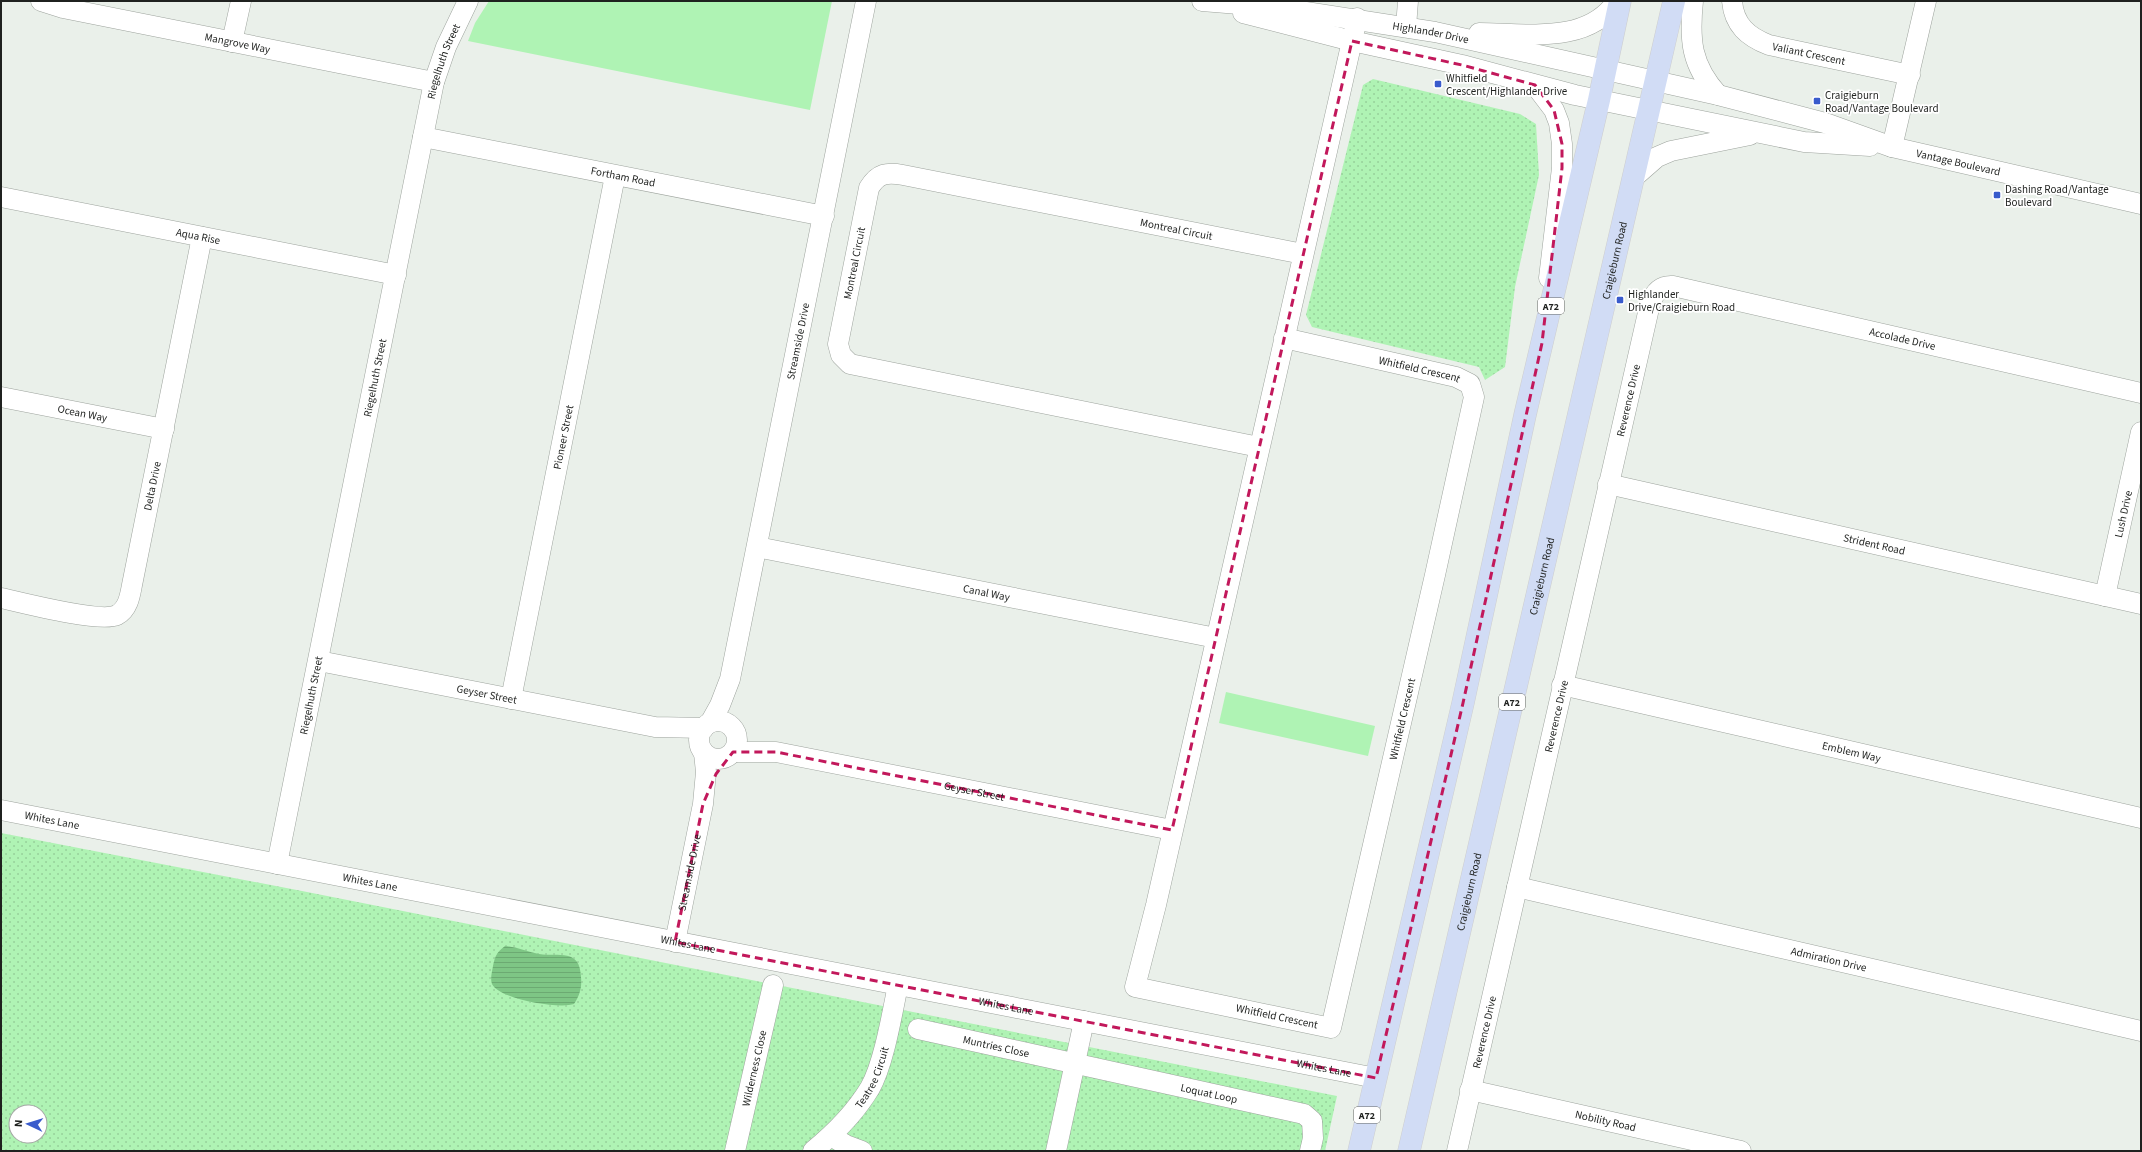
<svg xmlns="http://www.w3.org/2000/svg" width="2142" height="1152" viewBox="0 0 2142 1152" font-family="'Source Sans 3',sans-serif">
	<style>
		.grass { fill: url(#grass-dots); fill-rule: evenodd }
		.park { fill: #aff3b4 }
		.water { fill: url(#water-rules) }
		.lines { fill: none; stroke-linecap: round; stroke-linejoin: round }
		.minor-casing { stroke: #9da39d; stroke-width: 21 }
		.major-casing { stroke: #cecece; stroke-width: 23 }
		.minor { stroke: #fff; stroke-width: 20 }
		.major { stroke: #d1dcf5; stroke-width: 22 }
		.marked { fill: none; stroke: #c2185b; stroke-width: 3; stroke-dasharray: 8 5; stroke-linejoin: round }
		.poi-dot { fill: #395bcc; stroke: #fff; stroke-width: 1.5 }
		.labels { text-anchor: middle; stroke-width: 3.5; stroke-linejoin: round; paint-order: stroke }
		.shield { fill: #fff; stroke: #626462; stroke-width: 1 }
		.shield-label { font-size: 10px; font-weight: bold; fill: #1f211f }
		.street-label { font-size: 11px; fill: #1f211f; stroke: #fff }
		.poi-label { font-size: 11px; fill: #1f211f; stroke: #fff; text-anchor: start }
	</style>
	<defs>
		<pattern id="grass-dots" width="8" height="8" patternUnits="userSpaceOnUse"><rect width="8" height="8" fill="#aff3b4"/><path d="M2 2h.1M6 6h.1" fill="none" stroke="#96d09a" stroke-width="1.8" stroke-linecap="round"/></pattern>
		<pattern id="water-rules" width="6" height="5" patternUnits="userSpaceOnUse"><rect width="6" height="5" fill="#7ec685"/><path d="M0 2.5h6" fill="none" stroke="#6caa72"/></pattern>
	</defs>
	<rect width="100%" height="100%" fill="#eaf0ea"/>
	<!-- grass -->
	<g class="grass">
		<polygon points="1373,79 1520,114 1536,124 1539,175 1515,287 1505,367 1485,380 1479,367 1312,327 1306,315 1363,85"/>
		<path d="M1 833 302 891 1337 1096 1325 1151H1ZM16 1112H40V1136H16Z"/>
	</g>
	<!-- park -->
	<g class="park">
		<polygon points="489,1 832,1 810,110 468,41 475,23"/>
		<polygon points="1226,692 1375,726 1368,756 1219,723"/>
	</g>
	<!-- water -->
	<path class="water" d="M505 946C517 947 528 952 539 954 559 957 580 948 581 977 582 987 580 995 574 1004 560 1009 500 1000 492 984 490 979 492 972 493 966 495 956 497 952 505 946Z"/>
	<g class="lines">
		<defs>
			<g id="minor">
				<path id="s1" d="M41 1 63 8 434 82"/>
				<path id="s2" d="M1202 1 1274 7 1435 32 1718 95 1825 123 1892 147 2141 204"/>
				<path d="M1693 1C1689 40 1691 65 1718 95"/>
				<path id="s3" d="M1732 1C1734 25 1748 37 1769 45L1910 75"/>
				<polyline points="1243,13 1352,41 1462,65 1575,95 1804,142 1870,146"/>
				<polyline points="1406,27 1408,1"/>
				<path d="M1479 33C1526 33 1587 45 1617 1"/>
				<polyline points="232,42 241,1"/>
				<polyline points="1535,85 1554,110 1559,123 1562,144 1562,168 1549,278"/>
				<path id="s4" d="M423 137 824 216"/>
				<polyline points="1892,147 1926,1"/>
				<polyline points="1633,178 1657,157 1671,151 1750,135"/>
				<path id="s5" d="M1 197 396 275"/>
				<path id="s6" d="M1284 338 1456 377 1470 384 1474 397 1435 575 1331 1028 1135 987 1156 905 1352 41 1357 18"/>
				<path id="s7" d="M1 397 164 429"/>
				<path id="s8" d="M1259 447 850 364 841 355 838 344 869 188C878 173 887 172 903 175L1303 254"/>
				<path id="s9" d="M1608 484 2141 604"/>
				<path id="s10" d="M757 547 1216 638"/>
				<path id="s11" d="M2105 596 2141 432"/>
				<path id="s12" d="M1 598C23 603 101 623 117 615 128 609 130 596 132 585L202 237"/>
				<path id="s13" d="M319 661 655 727 704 728"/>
				<path id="s14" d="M1562 685 2141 818"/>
				<path id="s15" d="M511 699 615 176"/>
				<circle cx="718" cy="740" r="19"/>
				<path id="s16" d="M710 723 720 705 730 679 866 1"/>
				<path id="s17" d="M733 752H776L1172 830"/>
				<path id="s18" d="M1 810 1376 1078"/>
				<path id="s19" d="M277 864 434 82 446 47 468 1"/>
				<path id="s20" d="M1517 887 2141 1031"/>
				<path id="s21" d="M675 942 703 804 706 772 704 753"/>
				<path id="s22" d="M918 1029 1304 1114 1312 1121 1313 1138 1310 1151"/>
				<path id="s23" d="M1470 1090 1741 1151"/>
				<polyline points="831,1136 846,1145 862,1151"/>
				<path id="s24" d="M735 1151 773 985"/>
				<path id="s25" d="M813 1151C835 1133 855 1113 870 1088 884 1063 892 1014 898 985"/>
				<polyline points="1056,1151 1084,1021"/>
				<path id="s26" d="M1457 1151 1650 304C1654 293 1660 285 1673 286L2141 393"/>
			</g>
			<g id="major">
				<polyline points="1359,1151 1463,703 1525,415 1599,100 1620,1"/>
				<path id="s27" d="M1409 1151 1674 1"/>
			</g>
		</defs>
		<!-- minor casing -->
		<use href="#minor" class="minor-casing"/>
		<!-- major casing -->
		<use href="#major" class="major-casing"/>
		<!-- minor -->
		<use href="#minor" class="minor"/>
		<!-- major -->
		<use href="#major" class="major"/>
	</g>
	<!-- marked area -->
	<path class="marked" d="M1352 41 1462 65 1535 85 1554 110 1562 144V168L1542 343 1463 703 1376 1078 675 942 703 804 716 774 733 752H776L1172 830Z"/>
	<!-- markers -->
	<g class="poi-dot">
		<rect x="1434" y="80" width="8" height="8" rx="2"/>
		<rect x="1813" y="97" width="8" height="8" rx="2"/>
		<rect x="1993" y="191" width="8" height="8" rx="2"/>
		<rect x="1616" y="296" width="8" height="8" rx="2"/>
	</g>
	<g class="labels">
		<!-- shield labels -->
		<g class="shield">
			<rect x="1538" y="298" width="26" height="16" rx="3"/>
			<rect x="1499" y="694" width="26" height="16" rx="3"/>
			<rect x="1354" y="1107" width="26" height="16" rx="3"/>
		</g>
		<g class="shield-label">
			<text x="1551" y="310">A72</text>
			<text x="1512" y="706">A72</text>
			<text x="1367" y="1119">A72</text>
		</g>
		<!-- street labels -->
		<g class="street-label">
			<text dy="4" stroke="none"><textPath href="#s2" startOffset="231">Highlander Drive</textPath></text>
			<text dy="4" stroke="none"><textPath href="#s1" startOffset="201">Mangrove Way</textPath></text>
			<text dy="4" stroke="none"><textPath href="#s3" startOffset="102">Valiant Crescent</textPath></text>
			<text dy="4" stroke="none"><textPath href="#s19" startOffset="820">Riegelhuth Street</textPath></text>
			<text dy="4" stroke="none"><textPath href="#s2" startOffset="775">Vantage Boulevard</textPath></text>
			<text dy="4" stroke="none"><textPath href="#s4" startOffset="204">Fortham Road</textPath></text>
			<text dy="4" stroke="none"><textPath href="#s8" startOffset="919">Montreal Circuit</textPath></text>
			<text dy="4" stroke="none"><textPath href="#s5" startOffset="201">Aqua Rise</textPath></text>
			<text dy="4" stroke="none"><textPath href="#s27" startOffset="914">Craigieburn Road</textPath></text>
			<text dy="4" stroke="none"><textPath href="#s8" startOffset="524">Montreal Circuit</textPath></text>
			<text dy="4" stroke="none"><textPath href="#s26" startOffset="1136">Accolade Drive</textPath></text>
			<text dy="4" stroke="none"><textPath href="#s16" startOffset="393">Streamside Drive</textPath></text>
			<text dy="4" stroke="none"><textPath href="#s6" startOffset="139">Whitfield Crescent</textPath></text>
			<text dy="4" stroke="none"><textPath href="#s19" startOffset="496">Riegelhuth Street</textPath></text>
			<text dy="4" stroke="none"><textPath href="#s26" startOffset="770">Reverence Drive</textPath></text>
			<text dy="4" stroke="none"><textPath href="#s7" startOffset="83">Ocean Way</textPath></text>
			<text dy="4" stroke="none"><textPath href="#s15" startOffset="267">Pioneer Street</textPath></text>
			<text dy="4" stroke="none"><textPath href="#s12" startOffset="254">Delta Drive</textPath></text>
			<text dy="4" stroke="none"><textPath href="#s11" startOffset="84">Lush Drive</textPath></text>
			<text dy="4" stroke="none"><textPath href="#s9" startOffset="273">Strident Road</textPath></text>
			<text dy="4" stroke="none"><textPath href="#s27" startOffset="590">Craigieburn Road</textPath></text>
			<text dy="4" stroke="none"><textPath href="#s10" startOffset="234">Canal Way</textPath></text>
			<text dy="4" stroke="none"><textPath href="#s13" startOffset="171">Geyser Street</textPath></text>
			<text dy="4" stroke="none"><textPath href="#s19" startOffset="172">Riegelhuth Street</textPath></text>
			<text dy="4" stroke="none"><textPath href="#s26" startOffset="446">Reverence Drive</textPath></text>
			<text transform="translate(1402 719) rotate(-77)" y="4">Whitfield Crescent</text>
			<text dy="4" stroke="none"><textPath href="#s14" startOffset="297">Emblem Way</textPath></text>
			<text dy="4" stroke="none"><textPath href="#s17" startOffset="245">Geyser Street</textPath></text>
			<text dy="4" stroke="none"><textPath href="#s18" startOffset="52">Whites Lane</textPath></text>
			<text dy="4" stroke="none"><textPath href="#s21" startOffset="71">Streamside Drive</textPath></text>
			<text dy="4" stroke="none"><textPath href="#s18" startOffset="376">Whites Lane</textPath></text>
			<text dy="4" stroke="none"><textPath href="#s27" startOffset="266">Craigieburn Road</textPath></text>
			<text dy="4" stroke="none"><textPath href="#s18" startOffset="700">Whites Lane</textPath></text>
			<text dy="4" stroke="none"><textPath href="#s20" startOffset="320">Admiration Drive</textPath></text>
			<text dy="4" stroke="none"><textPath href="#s18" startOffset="1024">Whites Lane</textPath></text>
			<text transform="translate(1277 1016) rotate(12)" y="4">Whitfield Crescent</text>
			<text dy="4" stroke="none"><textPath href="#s26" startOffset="122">Reverence Drive</textPath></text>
			<text dy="4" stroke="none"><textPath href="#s22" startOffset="80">Muntries Close</textPath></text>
			<text dy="4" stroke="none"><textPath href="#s24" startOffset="85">Wilderness Close</textPath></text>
			<text dy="4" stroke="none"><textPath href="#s18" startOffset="1348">Whites Lane</textPath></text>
			<text dy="4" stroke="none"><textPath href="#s25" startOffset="96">Teatree Circuit</textPath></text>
			<text dy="4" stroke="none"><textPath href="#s22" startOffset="298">Loquat Loop</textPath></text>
			<text dy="4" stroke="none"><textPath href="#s23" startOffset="139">Nobility Road</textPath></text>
		</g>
		<!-- poi labels -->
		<g class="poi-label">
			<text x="1446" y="82">Whitfield<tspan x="1446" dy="13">Crescent/Highlander Drive</tspan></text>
			<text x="1825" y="99">Craigieburn<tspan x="1825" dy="13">Road/Vantage Boulevard</tspan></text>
			<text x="2005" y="193">Dashing Road/Vantage<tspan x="2005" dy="13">Boulevard</tspan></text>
			<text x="1628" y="298">Highlander<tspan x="1628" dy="13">Drive/Craigieburn Road</tspan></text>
		</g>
	</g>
	<!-- border -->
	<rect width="2142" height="1152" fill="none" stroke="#1f211f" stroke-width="4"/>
	<!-- north arrow -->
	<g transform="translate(28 1124) rotate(274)"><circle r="19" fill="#ffffff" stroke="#a5a6a5"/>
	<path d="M0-3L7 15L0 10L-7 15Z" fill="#395bcc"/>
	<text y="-6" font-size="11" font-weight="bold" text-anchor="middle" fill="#1f211f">N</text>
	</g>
</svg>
